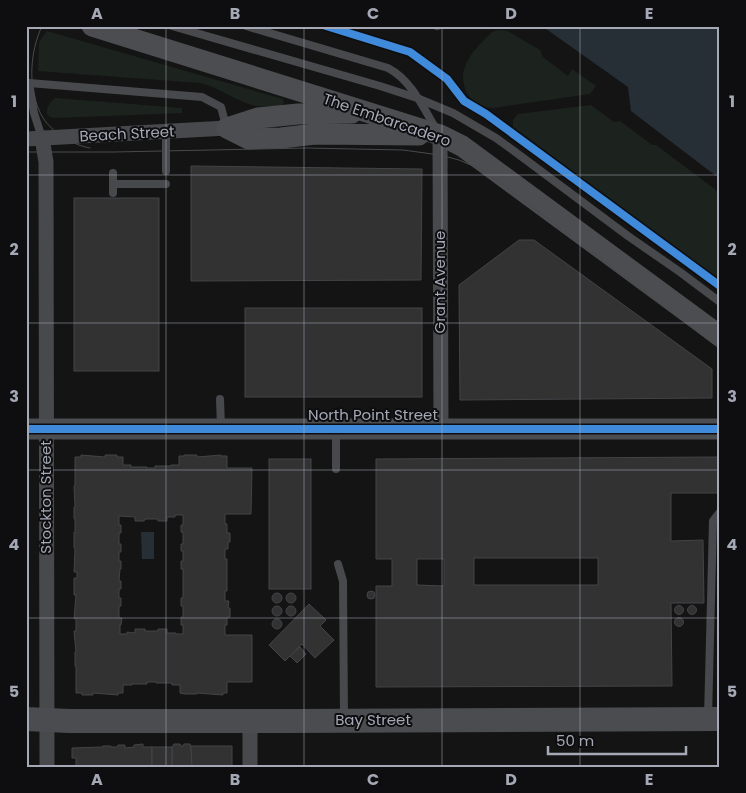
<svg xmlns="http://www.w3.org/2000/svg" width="746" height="793" viewBox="0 0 746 793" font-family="Poppins,sans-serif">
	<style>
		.green { fill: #1c231e }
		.water { fill: #272f36 }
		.building { fill: #323233; stroke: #434448; fill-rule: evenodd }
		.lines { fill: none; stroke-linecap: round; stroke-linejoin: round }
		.lane { stroke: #48494d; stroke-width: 8 }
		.street { stroke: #48494d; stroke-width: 15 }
		.secondary { stroke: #4c4d51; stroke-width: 21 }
		.primary { stroke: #4a4c4f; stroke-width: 24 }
		.tram { stroke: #484a4d; stroke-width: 1 }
		.cycleway-casing { stroke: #0e0e10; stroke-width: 11 }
		.cycleway { stroke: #408adc; stroke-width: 8 }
		.grid { fill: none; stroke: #a5a9b6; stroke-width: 1; stroke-opacity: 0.55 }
		.labels { text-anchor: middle; stroke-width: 4; stroke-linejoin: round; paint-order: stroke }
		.street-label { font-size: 15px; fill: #a5a9b6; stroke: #0e0e10 }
		.neatline { fill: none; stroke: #a5a9b6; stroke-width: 2 }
		.grid-label { font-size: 16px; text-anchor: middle; font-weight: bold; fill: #a5a9b6 }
	</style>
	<rect width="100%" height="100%" fill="#141414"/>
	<!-- green -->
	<g class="green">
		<path d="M498 30 507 31 540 50 543 57 568 76 572 69 596 86 590 94 493 108C482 107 473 103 467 93 454 68 476 48 492 32Z"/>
		<path d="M47 31 283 99 284 103 281 106C271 106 261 107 252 105 234 100 219 87 200 83L38 71 39 42Z"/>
		<path d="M55 98 182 108V113L55 118 50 117 47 114C47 106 49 103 55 98Z"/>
		<polygon points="591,105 614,122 620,121 652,145 656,145 720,193 720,281 513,127 513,120 518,114"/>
	</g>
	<!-- water -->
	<g class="water">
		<polygon points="542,26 720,26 720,179 631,111 628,87"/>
		<polygon points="141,532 154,532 154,559 142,559"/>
	</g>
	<!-- building -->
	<g class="building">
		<polygon points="425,26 441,26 440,29 438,29 438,30"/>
		<polygon points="191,166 422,169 421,280 191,281"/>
		<rect x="74" y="198" width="85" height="173"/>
		<polygon points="519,240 534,240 712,369 712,398 460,400 459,285"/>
		<rect x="245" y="308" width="177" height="89"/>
		<path d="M81 455 105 457V455H117V457H123V465H131V467H147L146 468H155V466H171V465H179V456H184V455H197V457L221 455V456H227V468H252L251 514H225V524H227V533H230V542H228V549H225V559H227V591H225V601H229L228 608H230V617H227V625H225V635H252V682H227V693H223V695L197 693V694H185L180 693V685H172V683H156V682H147V684H132V685H123V693H118V695L93 693V695H82V693H76V666H75V652H76L74 631H76V618L74 619 76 595H74V578H77V572H74L75 548H74V532L75 533V519H74V507H75L74 486H75V457H81ZM175 515H183V525H181V532H183V544H181V551H183V561H181V569H183V598H181V606H183V617H181V625H183V634H176V633H167V629H158V631H145V629H135V633L127 632V634H120V625H121L122 618H119V606H121V598H119V589H121V581H119L120 569H121V561H119V552H121V544H119V533H121V525H119V516L135 517V521H144L145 519H158V521H167V517H175Z"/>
		<path d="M720 457V493H671V541L703 540 704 603H671L672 686 376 687V586H392V559H376V459ZM474 558H598V585H474ZM417 559H444V586L417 585Z"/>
		<rect x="269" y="459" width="42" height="130"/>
		<circle cx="371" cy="595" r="4"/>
		<circle cx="291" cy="598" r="5"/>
		<circle cx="277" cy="598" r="5"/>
		<polygon points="309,604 326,620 320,626 334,640 315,658 302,644 285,661 269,645"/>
		<circle cx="692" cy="610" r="4.5"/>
		<circle cx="679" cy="610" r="4.5"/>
		<circle cx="291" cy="611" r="5"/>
		<circle cx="277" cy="611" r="5"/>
		<circle cx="679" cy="622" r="4.5"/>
		<circle cx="277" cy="624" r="5"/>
		<polygon points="300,647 306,654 297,663 290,656"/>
		<polygon points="143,744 143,747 152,747 152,767 76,767 76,758 72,758 72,748 102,747 103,746 111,746 111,747 117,747 118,745 125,745 125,748 134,747 134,745"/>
		<polygon points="174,744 180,744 182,747 184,744 190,744 191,746 192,767 172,767 172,747"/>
		<polygon points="191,746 232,746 232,767 192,767"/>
		<rect x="152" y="747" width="20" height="20"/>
	</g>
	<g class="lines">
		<!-- lane -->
		<g class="lane">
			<polyline points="172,26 380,86 417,98 453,113 496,138 514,151 628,236 680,272 720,302"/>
			<path d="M246 26 388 68C411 80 423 107 436 129"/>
			<polyline points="42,138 34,113 29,83 202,97 221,107 226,126"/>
			<polyline points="166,171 166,132"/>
			<polyline points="113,184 166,184"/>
			<polyline points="113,193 113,173"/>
			<polyline points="220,399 221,427"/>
			<polyline points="336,469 336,431"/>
			<polyline points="338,564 343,581 344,718"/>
			<polyline points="708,717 713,521 720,512"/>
		</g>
		<!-- street -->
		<g class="street">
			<polyline points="440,135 441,429"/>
			<polyline points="42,138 46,162 47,767"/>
			<polyline points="26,139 227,128"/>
			<polyline points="250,721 250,767"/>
		</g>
		<!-- secondary -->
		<g class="secondary">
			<polyline points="92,26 440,135 462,146 481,160 720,336"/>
			<polyline points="227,128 249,139 281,138 315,134 419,135"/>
			<polyline points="227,128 258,118 298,114 352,113"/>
			<polyline points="26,429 720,429"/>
		</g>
		<!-- primary -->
		<polyline class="primary" points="26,719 69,721 292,721 720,719"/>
		<!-- tram -->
		<g class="tram">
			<path d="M42 26C30 52 28 84 39 110 46 129 71 145 90 148"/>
			<polyline points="168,26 380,87 418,99 453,114 495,140 513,152 627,238 679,274 720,305"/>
			<polyline points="26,152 114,152 307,148 403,150 440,155 459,160 480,169 498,181 720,349"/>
		</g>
		<defs>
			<g id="cycleway">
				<polyline points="326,26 410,52 447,79 464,101 486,114 720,286"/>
				<polyline points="26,429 720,429"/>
			</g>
		</defs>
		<!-- cycleway casing -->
		<use href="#cycleway" class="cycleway-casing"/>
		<!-- cycleway -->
		<use href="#cycleway" class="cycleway"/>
	</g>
	<!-- grid -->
	<path class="grid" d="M166 26V767M304 26V767M442 26V767M580 26V767M26 175H720M26 323H720M26 470H720M26 618H720"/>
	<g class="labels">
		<!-- street labels -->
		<g class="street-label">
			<text transform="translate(387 120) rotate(19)" y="5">The Embarcadero</text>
			<text transform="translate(127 134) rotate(-3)" y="5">Beach Street</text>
			<text transform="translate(440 282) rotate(-90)" y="5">Grant Avenue</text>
			<text x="373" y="420">North Point Street</text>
			<text transform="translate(46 497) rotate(-90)" y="5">Stockton Street</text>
			<text x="373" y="725">Bay Street</text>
		</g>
	</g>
	<!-- border -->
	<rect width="746" height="793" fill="none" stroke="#0e0e10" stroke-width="55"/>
	<!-- scale -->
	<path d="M548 746v8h138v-8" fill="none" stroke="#a5a9b6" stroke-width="2.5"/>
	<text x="556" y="746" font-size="15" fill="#a5a9b6" stroke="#0e0e10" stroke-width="4" paint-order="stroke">50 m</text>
	<rect x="28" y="28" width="690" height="738" class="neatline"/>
	<g class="grid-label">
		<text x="97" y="19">A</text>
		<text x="235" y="19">B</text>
		<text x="373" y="19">C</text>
		<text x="511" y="19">D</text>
		<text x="649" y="19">E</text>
		<text x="14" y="107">1</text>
		<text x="732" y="107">1</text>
		<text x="14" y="255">2</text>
		<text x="732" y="255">2</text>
		<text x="14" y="402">3</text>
		<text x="732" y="402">3</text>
		<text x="14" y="550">4</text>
		<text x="732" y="550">4</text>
		<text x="14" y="697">5</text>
		<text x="732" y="697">5</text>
		<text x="97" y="785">A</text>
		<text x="235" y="785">B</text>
		<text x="373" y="785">C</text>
		<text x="511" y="785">D</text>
		<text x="649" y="785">E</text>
	</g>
</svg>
